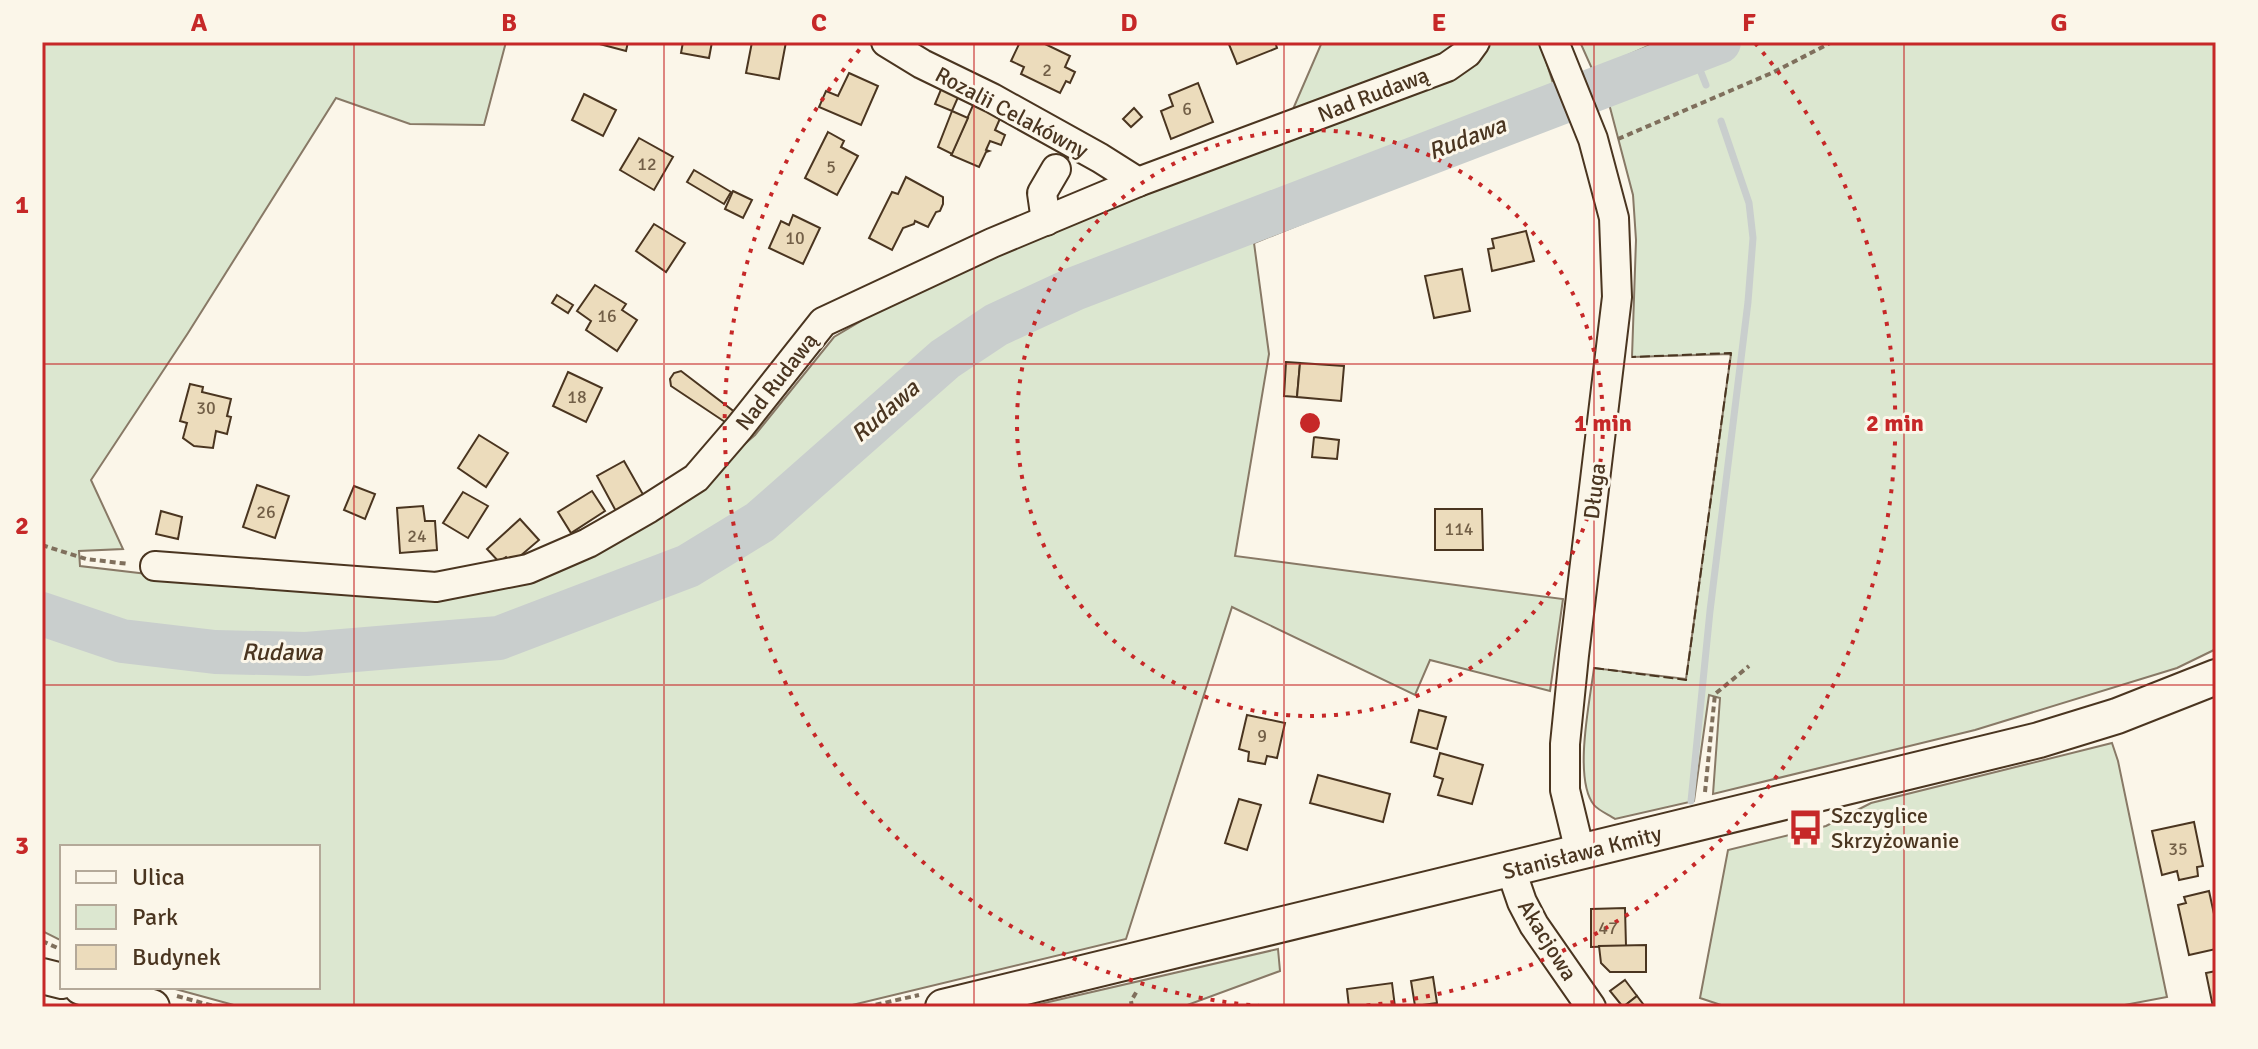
<svg xmlns="http://www.w3.org/2000/svg" width="2258" height="1049" viewBox="0 0 2258 1049" font-family="Signika,sans-serif">
	<style>
		.green { fill: #dce7d0; stroke: #887966; stroke-width: 2 }
		.lines { fill: none; stroke-linecap: round; stroke-linejoin: round }
		.stream { stroke: #c9cecd; stroke-width: 7 }
		.river { stroke: #c9cecd; stroke-width: 44 }
		.building { fill: #ecdcbc; stroke: #4a3520; stroke-width: 2 }
		.minor-casing { stroke: #4a3520; stroke-width: 32 }
		.major-casing { stroke: #4a3520; stroke-width: 38 }
		.path { stroke: #7f6f5c; stroke-width: 4; stroke-dasharray: 6 4; stroke-linecap: butt }
		.minor { stroke: #fbf6e9; stroke-width: 28 }
		.major { stroke: #fbf6e9; stroke-width: 34 }
		.fence { stroke: #4a3520; stroke-width: 2; stroke-dasharray: 10 4; stroke-linecap: butt }
		.grid { fill: none; stroke: #c62828; stroke-width: 2; stroke-opacity: 0.55 }
		.ring { fill: none; stroke: #c62828; stroke-width: 4; stroke-dasharray: 4 8 }
		.labels { text-anchor: middle; stroke-width: 6; stroke-linejoin: round; paint-order: stroke }
		.number-label { font-size: 18px; fill: #725f47 }
		.street-label { font-size: 22px; fill: #4a3520; stroke: #fbf6e9 }
		.poi-label { font-size: 22px; fill: #4a3520; stroke: #fbf6e9; text-anchor: start }
		.water-label { font-size: 24px; font-style: italic; fill: #4a3520; stroke: #fbf6e9 }
		.centre { fill: #c62828; stroke: #fbf6e9; stroke-width: 4 }
		.ring-label { font-size: 24px; text-anchor: middle; font-weight: bold; fill: #c62828; stroke: #fbf6e9; stroke-width: 6; stroke-linejoin: round; paint-order: stroke }
		.neatline { fill: none; stroke: #c62828; stroke-width: 3 }
		.grid-label { font-size: 26px; text-anchor: middle; font-weight: bold; fill: #c62828 }
	</style>
	<rect width="100%" height="100%" fill="#fbf6e9"/>
	<!-- green -->
	<g class="green">
		<polygon points="42,42 506,42 484,125 410,124 336,98 188,333 91,480 123,549 79,551 80,566 173,577 486,590 694,488 755,435 834,337 905,295 1482,42 1540,42 1564,118 1254,243 1269,354 1235,556 1563,599 1550,691 1430,660 1415,695 1232,607 1126,939 844,1007 241,1007 168,987 318,987 318,847 62,847 62,941 42,931"/>
		<polygon points="1322,42 1464,42 1442,57 1290,116"/>
		<polygon points="1580,42 1657,42 1593,71"/>
		<path d="M1727 42H2216V649L2177 668 1975 730 1713 794 1720 698 1709 695 1694 801 1615 819C1609 815 1598 810 1594 805 1573 779 1590 700 1594 668L1686 679 1731 354 1632 357 1636 240 1633 195 1607 96Z"/>
		<polygon points="2112,743 2118,761 2167,997 2114,1007 1727,1007 1700,998 1728,850 1826,826 1871,803"/>
		<polygon points="1278,949 1280,971 1182,1007 1027,1007"/>
	</g>
	<g class="lines">
		<!-- stream -->
		<g class="stream">
			<polyline points="1693,52 1706,85"/>
			<polyline points="1691,801 1710,611 1748,302 1753,238 1749,203 1721,121"/>
		</g>
		<!-- river -->
		<polyline class="river" points="42,614 122,641 215,652 306,654 499,638 688,566 760,522 945,359 996,325 1074,289 1719,42"/>
	</g>
	<!-- building -->
	<g class="building">
		<polygon points="592,42 628,42 626,51"/>
		<polygon points="683,42 712,42 709,58 681,53"/>
		<polygon points="752,42 786,42 779,79 746,73"/>
		<polygon points="1020,42 1041,42 1070,56 1065,67 1075,72 1070,83 1066,81 1060,93 1021,74 1024,67 1011,61"/>
		<polygon points="1228,42 1275,42 1277,48 1237,64"/>
		<polygon points="849,73 878,86 861,125 819,107 826,91 838,96"/>
		<polygon points="1198,83 1213,122 1171,139 1161,111 1173,106 1169,95"/>
		<polygon points="942,87 959,95 952,111 935,104"/>
		<polygon points="584,94 616,110 603,136 572,120"/>
		<polygon points="974,103 1002,114 995,130 1005,135 1001,145 990,141 986,150 989,151 986,152 979,167 951,155"/>
		<polygon points="1134,108 1142,117 1131,127 1123,119"/>
		<polygon points="952,111 968,118 952,154 938,147"/>
		<polygon points="828,132 844,141 841,147 858,156 837,195 805,178"/>
		<polygon points="639,138 673,157 654,190 620,170"/>
		<polygon points="694,170 731,192 724,204 687,182"/>
		<polygon points="906,177 943,197 943,204 940,211 936,212 928,227 915,221 914,224 903,228 892,250 869,238 892,192 898,194"/>
		<polygon points="733,191 752,200 743,218 725,209"/>
		<polygon points="793,215 820,228 803,264 769,248 781,221 789,225"/>
		<polygon points="654,224 685,243 666,272 636,251"/>
		<polygon points="1526,231 1534,261 1492,271 1488,249 1494,248 1492,239"/>
		<polygon points="1462,269 1470,311 1434,318 1425,276"/>
		<polygon points="595,285 626,304 622,310 637,320 617,351 586,330 591,321 577,311"/>
		<polygon points="557,295 573,305 568,313 552,303"/>
		<polygon points="1286,362 1300,363 1297,397 1284,396"/>
		<polygon points="1300,363 1344,366 1341,401 1297,397"/>
		<polygon points="681,371 736,413 728,424 671,386 670,379 674,373"/>
		<polygon points="568,372 602,388 586,422 553,406"/>
		<polygon points="190,384 203,387 202,392 231,399 227,416 231,417 227,434 216,431 213,448 194,446 183,438 187,423 180,421"/>
		<polygon points="479,435 508,453 486,487 458,468"/>
		<polygon points="1314,437 1339,440 1337,459 1312,457"/>
		<polygon points="624,461 645,498 617,513 597,476"/>
		<polygon points="257,485 289,496 275,538 243,527"/>
		<polygon points="354,486 375,494 365,519 344,510"/>
		<polygon points="592,491 605,511 571,533 558,512"/>
		<polygon points="463,492 488,506 468,538 443,523"/>
		<polygon points="423,506 425,521 435,521 437,550 400,553 397,508"/>
		<polygon points="1435,509 1482,509 1483,550 1435,550"/>
		<polygon points="161,511 182,517 178,539 156,534"/>
		<polygon points="520,519 539,540 512,563 506,557 499,562 487,549"/>
		<polygon points="1419,710 1446,717 1437,749 1411,742"/>
		<polygon points="1247,715 1285,723 1277,758 1267,756 1265,764 1248,761 1249,752 1239,749"/>
		<polygon points="1440,753 1483,765 1472,804 1438,795 1443,779 1434,776"/>
		<polygon points="1318,775 1390,794 1383,822 1310,803"/>
		<polygon points="1239,799 1261,805 1247,850 1225,843"/>
		<polygon points="2194,822 2203,866 2197,867 2198,876 2179,880 2177,871 2162,875 2152,831"/>
		<polygon points="2209,891 2216,923 2216,949 2189,955 2178,905 2186,903 2184,897"/>
		<polygon points="1625,908 1626,946 1591,947 1591,909"/>
		<polygon points="1646,945 1646,972 1610,972 1601,963 1599,946"/>
		<polygon points="2216,971 2216,1007 2213,1007 2206,973"/>
		<polygon points="1433,977 1437,1003 1415,1006 1411,981"/>
		<polygon points="1625,980 1637,996 1623,1007 1610,991"/>
		<polygon points="1392,983 1395,1007 1349,1007 1347,989"/>
		<polygon points="1637,996 1643,1004 1640,1007 1623,1007"/>
	</g>
	<g class="lines">
		<defs>
			<g id="minor">
				<polyline points="886,42 922,64 992,98 1100,158 1138,182"/>
				<polyline points="1554,42 1593,139 1614,218 1617,297 1574,655 1565,744 1565,790 1580,852"/>
				<polyline points="1046,221 1042,193 1056,169"/>
				<polyline points="155,566 436,587 528,569 588,543 649,508 696,478 739,428 823,322 992,243 1138,182 1447,67 1467,53 1475,42"/>
				<polyline points="1511,870 1522,902 1534,925 1591,1007"/>
			</g>
			<g id="major">
				<polyline points="42,976 62,981"/>
				<polyline points="81,987 152,1007"/>
				<polyline points="943,1007 2039,740 2117,716 2216,677"/>
			</g>
		</defs>
		<!-- minor casing -->
		<use href="#minor" class="minor-casing"/>
		<!-- major casing -->
		<use href="#major" class="major-casing"/>
		<!-- path -->
		<g class="path">
			<polyline points="1618,139 1774,72 1832,42"/>
			<polyline points="42,545 86,559 129,564"/>
			<polyline points="1705,792 1715,694 1749,666"/>
			<polyline points="42,941 60,949"/>
			<polyline points="177,996 217,1007"/>
			<polyline points="866,1007 919,995"/>
			<polyline points="1132,1007 1131,1001 1137,991"/>
		</g>
		<!-- minor -->
		<use href="#minor" class="minor"/>
		<!-- major -->
		<use href="#major" class="major"/>
		<!-- fence -->
		<polyline class="fence" points="1594,668 1686,680 1731,353 1632,357"/>
	</g>
	<!-- grid -->
	<path class="grid" d="M354 42V1007M664 42V1007M974 42V1007M1284 42V1007M1594 42V1007M1904 42V1007M42 364H2216M42 685H2216"/>
	<!-- distance rings -->
	<g class="ring">
		<circle cx="1310" cy="423" r="293"/>
		<path d="M1274 1007A585 585 0 0 1 865 43M1755 43A585 585 0 0 1 1346 1007"/>
	</g>
	<!-- icons -->
	<defs>
		<symbol id="bus-bare" viewBox="-9 -9 18 18"><path d="M-5-6H5V4H4V6H2V4H-2V6H-4V4H-5ZM-3.5-4V0h7V-4ZM-3.5 1.2v1.5H-2V1.2ZM2 1.2v1.5H3.5V1.2Z" fill="#c62828" stroke="#fbf6e9" stroke-width="2.5" paint-order="stroke"/></symbol>
	</defs>
	<g fill-rule="evenodd">
		<use href="#bus-bare" x="1780" y="802" width="51" height="51"/>
	</g>
	<g class="labels">
		<!-- number labels -->
		<g class="number-label">
			<text x="1047" y="76">2</text>
			<text x="1187" y="115">6</text>
			<text x="647" y="170">12</text>
			<text x="831" y="173">5</text>
			<text x="795" y="244">10</text>
			<text x="607" y="322">16</text>
			<text x="577" y="403">18</text>
			<text x="206" y="414">30</text>
			<text x="266" y="518">26</text>
			<text x="1459" y="535">114</text>
			<text x="417" y="542">24</text>
			<text x="1262" y="742">9</text>
			<text x="2178" y="855">35</text>
			<text x="1608" y="934">47</text>
		</g>
		<!-- street labels -->
		<g class="street-label">
			<text transform="translate(1373 94) rotate(-21)" y="8">Nad Rudawą</text>
			<text transform="translate(1012 112) rotate(28)" y="8">Rozalii Celakówny</text>
			<text transform="translate(776 381) rotate(-52)" y="8">Nad Rudawą</text>
			<text transform="translate(1594 491) rotate(-83)" y="8">Długa</text>
			<text transform="translate(1582 852) rotate(-14)" y="8">Stanisława Kmity</text>
			<text transform="translate(1548 940) rotate(58)" y="8">Akacjowa</text>
		</g>
		<!-- poi labels -->
		<g class="poi-label">
			<text x="1831" y="823">Szczyglice<tspan x="1831" dy="25">Skrzyżowanie</tspan></text>
		</g>
		<!-- water labels -->
		<g class="water-label">
			<text transform="translate(1467 138) rotate(-21)" y="8">Rudawa</text>
			<text transform="translate(885 411) rotate(-41)" y="8">Rudawa</text>
			<text x="282" y="660">Rudawa</text>
		</g>
	</g>
	<circle cx="1310" cy="423" r="12" class="centre"/>
	<g class="ring-label">
		<text x="1603" y="431">1 min</text>
		<text x="1895" y="431">2 min</text>
	</g>
	<!-- border -->
	<rect width="2258" height="1049" fill="none" stroke="#fbf6e9" stroke-width="88"/>
	<!-- legend -->
	<rect x="60" y="845" width="260" height="144" fill="#fbf6e9" stroke="#b4a999" stroke-width="2"/>
	<rect x="76" y="871" width="40" height="12" fill="#fbf6e9" stroke="#b4a999" stroke-width="2"/>
	<text x="132" y="885" font-size="24" fill="#4a3520">Ulica</text>
	<rect x="76" y="905" width="40" height="24" fill="#dce7d0" stroke="#b4a999" stroke-width="2"/>
	<text x="132" y="925" font-size="24" fill="#4a3520">Park</text>
	<rect x="76" y="945" width="40" height="24" fill="#ecdcbc" stroke="#b4a999" stroke-width="2"/>
	<text x="132" y="965" font-size="24" fill="#4a3520">Budynek</text>
	<rect x="44" y="44" width="2170" height="961" class="neatline"/>
	<g class="grid-label">
		<text x="199" y="31">A</text>
		<text x="509" y="31">B</text>
		<text x="819" y="31">C</text>
		<text x="1129" y="31">D</text>
		<text x="1439" y="31">E</text>
		<text x="1749" y="31">F</text>
		<text x="2059" y="31">G</text>
		<text x="22" y="213">1</text>
		<text x="22" y="534">2</text>
		<text x="22" y="854">3</text>
	</g>
</svg>
